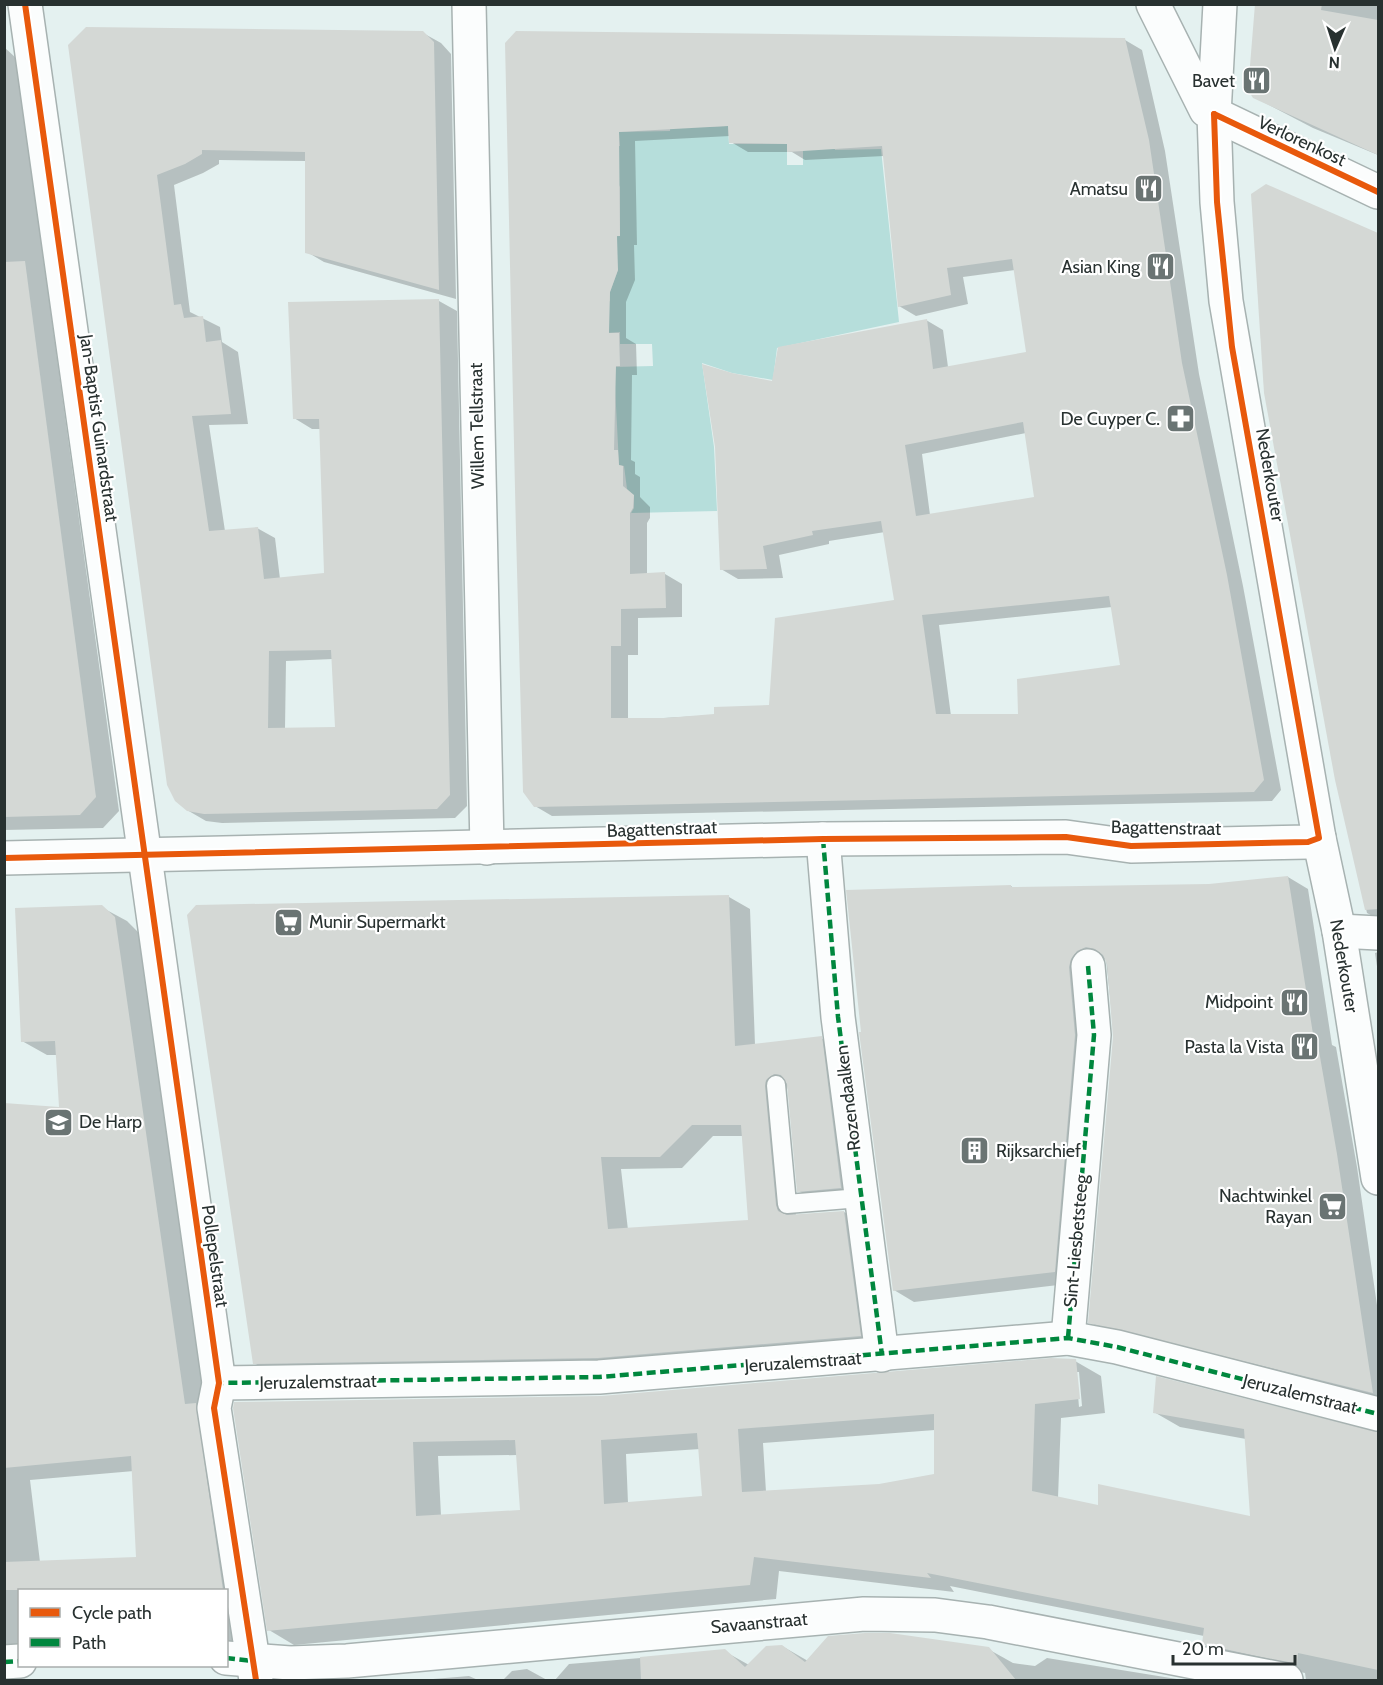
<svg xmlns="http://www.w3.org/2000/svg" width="1383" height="1685" viewBox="0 0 1383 1685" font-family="Cabin,sans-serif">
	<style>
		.green { fill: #b6dedb }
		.shadow { fill: #0003; fill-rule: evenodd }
		.building { fill: #d4d8d5; fill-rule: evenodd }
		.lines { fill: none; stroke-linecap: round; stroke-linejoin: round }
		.lane-casing { stroke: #a7b2b1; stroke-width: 21 }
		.street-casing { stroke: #a7b2b1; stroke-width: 36 }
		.secondary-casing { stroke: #a7b2b1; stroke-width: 36 }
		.lane { stroke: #fbfdfd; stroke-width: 18 }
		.street { stroke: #fbfdfd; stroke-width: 33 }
		.secondary { stroke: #fbfdfd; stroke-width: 33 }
		.quiet { stroke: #00873e; stroke-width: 4.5; stroke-dasharray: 9 4.5; stroke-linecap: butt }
		.cycleway-casing { stroke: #fff; stroke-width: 10 }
		.cycleway { stroke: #e8590c; stroke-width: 6 }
		.labels { text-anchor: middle; stroke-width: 4.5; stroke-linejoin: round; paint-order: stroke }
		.poi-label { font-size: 18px; fill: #283130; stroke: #fff; text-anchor: end }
		.street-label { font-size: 18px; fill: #283130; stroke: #fff }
	</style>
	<rect width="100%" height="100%" fill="#e4f1f0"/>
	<!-- green -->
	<polygon class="green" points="671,114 701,127 728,126 729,144 787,144 787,165 803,165 803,140 832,138 835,150 881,149 899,322 777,348 773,380 732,373 702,363 714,447 717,511 631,513 634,508 634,496 627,489 624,466 619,465 614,367 653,366 652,344 620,344 620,332 606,333 606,302 610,301 610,292 618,270 606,237 620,236 620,187 599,147 620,146 619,132 670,131"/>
	<!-- shadow -->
	<g class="shadow">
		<polygon points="1257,4 1378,4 1378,155 1313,128 1254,97"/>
		<path d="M423 33 441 43 451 54 456 299 324 262 307 252V161L219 160V164L203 173 174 185 190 312 220 327 222 342 238 352 248 424 209 425 225 531 257 528 275 538 280 579 326 575 321 429H312L294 418 290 303 439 301 457 311 467 806 455 818 222 823 206 821 187 810 70 46ZM333 659 337 729H285L286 661Z"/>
		<path d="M1125 40 1142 50 1165 151 1199 374 1243 586 1281 790 1272 801 552 816 535 806 507 44ZM730 136 731 142 748 152H792L805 160 884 156 899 306 916 316 968 304 963 277 1015 270 1028 353 948 367 943 330 926 320 773 383 732 375 721 569 738 579 783 578 779 555 829 544V541L885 532 896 601 771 706 716 715 628 720V655H638V618L682 617V584L665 574H647V523L650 518V507L640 497V477L635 474V462L631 460 632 375H637L636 344 626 338V302L635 280 634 245H637L635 141ZM1026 433 1035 499 930 515 922 454ZM1112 607 1122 666 1019 716H951L939 625Z"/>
		<polygon points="4,47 16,58 119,811 103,828 4,830"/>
		<polygon points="1266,186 1378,234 1378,919 1367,913 1337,779"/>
		<polygon points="1288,877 1308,889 1332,1045 1336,1047 1357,1167 1378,1312 1378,1400 1110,1334 1090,1322 1114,1033 1106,959 1097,962 1075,1283 914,1302 894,1290 1011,886 1015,889 1209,885"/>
		<path d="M729 897 750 909 755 1045 821 1038 842 1050 862 1200 819 1203 799 1191 788 1085 785 1099 796 1216 844 1212 865 1224 881 1348 620 1369 275 1375 254 1363ZM713 1136H743L749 1221 628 1230 621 1169 682 1168Z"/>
		<path d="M101 907 127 921 139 933 250 1622 231 1646H226V1590H20V1650L4 1651V1451L61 1108 57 1055H47L22 1041ZM134 1471 138 1558 40 1562 30 1480Z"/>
		<polygon points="1378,952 1378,973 1375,953"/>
		<path d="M1075 1361 1101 1376 1105 1413 1061 1418 1058 1498 1099 1507 1252 1518 1246 1439 1180 1427 1154 1412 1158 1378 1378 1434V1680H1306L1305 1673 1229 1658 1203 1644 1204 1636 950 1586 954 1592 779 1571 776 1599 294 1645 269 1630 235 1408 599 1397ZM1076 1372H1079L1082 1406 1079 1407ZM935 1430 936 1475 879 1485 766 1492 763 1443ZM700 1449 703 1497 628 1503 626 1454ZM518 1455 522 1511 441 1516 438 1456Z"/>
		<polygon points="782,1646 808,1661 988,1649 1013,1663 1035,1666 1047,1658 1183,1680 555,1680 569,1664 724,1651 749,1665"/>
		<polygon points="527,1669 547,1680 503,1680 512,1671"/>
		<polygon points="469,1676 478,1680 421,1680"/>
	</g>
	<!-- building -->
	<g class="building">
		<polygon points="1255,4 1322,4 1321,10 1378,20 1378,155 1253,98 1248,90"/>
		<path d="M86 27 423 31 434 42 439 290 305 253V152L202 150V154L185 164 157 175 174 305 181 304 184 318 203 316 206 342 221 340 231 414 192 416 209 531 258 527 264 579 324 573 319 419H293L288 302 439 299 450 795 437 809 204 814 187 811 175 801 167 785 68 45ZM331 650 335 727 268 728 269 651Z"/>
		<path d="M516 31 1125 38 1149 140 1182 363 1227 575 1264 780 1254 792 534 807 523 792 516 533 505 43ZM728 126 729 143 787 144V152L882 146 898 307 951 295 947 268 1012 259 1026 352 933 369 927 319 778 347 772 381 732 373 702 364 715 447 720 570 767 569 763 546 813 535 812 531 881 521 894 600 775 618 769 705 714 707V714L666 718H611V646H621V609L666 608 665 572 630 574V513L633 508 634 495 623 486V466L619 465 618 450H614L616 366H620L619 333H609L610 292 618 270 617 236H620L619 132ZM1023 422 1034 497 916 516 905 445ZM1109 596 1120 665 1017 679 1018 714H936L922 615Z"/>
		<polygon points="1266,184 1378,233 1378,909 1365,910 1335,780 1264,393 1251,194"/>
		<polygon points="25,261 96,797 80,815 4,817 4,262"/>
		<polygon points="1288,876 1313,1034 1316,1034 1337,1154 1373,1393 1088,1323 1113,1037 1107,964 1103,955 1095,949 1086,947 1077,951 1071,959 1069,967 1075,1035 1055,1272 893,1291 859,1032 861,1032 846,890 1011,885 1011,887 1209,884"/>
		<path d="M729 895 735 1046 822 1036 841 1188 797 1192 787 1084 781 1075 774 1074 766 1080 765 1086 776 1205 778 1211 787 1215 844 1211 861 1336 598 1358 253 1364 187 915 196 905ZM692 1125H741L748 1220 608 1229 601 1157H660Z"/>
		<polygon points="102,905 115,917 185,1404 196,1403 223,1590 4,1590 4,1562 136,1557 131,1456 4,1468 4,1103 59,1107 55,1041 21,1042 15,908"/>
		<path d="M1051 1358 1076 1359 1080 1399 1035 1404 1032 1491 1098 1505V1484L1250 1516 1244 1429 1153 1413 1156 1376 1378 1432V1670L1298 1653 1297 1665 1202 1644 1204 1628 927 1573 931 1578 754 1557 750 1585 267 1631 233 1408 234 1402 601 1396ZM934 1414V1474L879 1484 742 1492 738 1429ZM697 1433 702 1496 604 1504 601 1440ZM515 1440 520 1510 416 1516 413 1442Z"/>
		<polygon points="865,1633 890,1633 989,1647 1016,1680 641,1680 640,1657 725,1649 745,1667 766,1646 782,1645 805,1662 828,1636"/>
	</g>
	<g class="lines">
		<defs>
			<polyline id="lane" points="776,1085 787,1204 860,1198"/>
			<g id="street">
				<polyline points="25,4 219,1383 214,1408 256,1680"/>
				<polyline points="469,4 487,848"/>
				<polyline points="1153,4 1206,110 1378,192"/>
				<polyline points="823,839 838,1017 882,1355"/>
				<polyline points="4,858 823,839 1066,837 1131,846 1308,842 1319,838"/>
				<polyline points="1339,931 1378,933"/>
				<polyline points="1068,1338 1094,1035 1088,966"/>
				<polyline points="219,1383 599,1377 1068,1338 1117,1347 1378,1414"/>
				<polyline points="226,1658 290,1663 347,1661 864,1614 935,1615 988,1622 1286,1680"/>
				<polyline points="4,1662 20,1661"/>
			</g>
			<polyline id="secondary" points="1220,4 1214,114 1217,202 1226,301 1319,838 1339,931 1378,1178"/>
		</defs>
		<!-- lane casing -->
		<use href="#lane" class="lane-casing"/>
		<!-- street casing -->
		<use href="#street" class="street-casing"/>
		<!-- secondary casing -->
		<use href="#secondary" class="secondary-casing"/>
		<!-- lane -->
		<use href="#lane" class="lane"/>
		<!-- street -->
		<use href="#street" class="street"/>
		<!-- secondary -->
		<use href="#secondary" class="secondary"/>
		<!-- quiet -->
		<g class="quiet">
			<polyline points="823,839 838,1017 882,1355"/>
			<polyline points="1068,1338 1094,1035 1088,966"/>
			<polyline points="218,1387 219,1383 599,1377 1068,1338 1117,1347 1378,1414"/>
			<polyline points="226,1658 252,1661"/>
			<polyline points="4,1662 20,1661"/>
		</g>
		<defs>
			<g id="cycleway">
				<polyline points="25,4 219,1383 214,1408 256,1680"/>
				<polyline points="1214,114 1378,192"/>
				<polyline points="4,858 823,839 1066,837 1131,846 1308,842 1319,838 1232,347 1217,202 1214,114"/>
			</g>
		</defs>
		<!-- cycleway casing -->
		<use href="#cycleway" class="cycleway-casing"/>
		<!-- cycleway -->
		<use href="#cycleway" class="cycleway"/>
	</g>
	<!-- icons -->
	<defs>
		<symbol id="restaurant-square" viewBox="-11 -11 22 22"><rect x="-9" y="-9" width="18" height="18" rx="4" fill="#6a7473" stroke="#fff"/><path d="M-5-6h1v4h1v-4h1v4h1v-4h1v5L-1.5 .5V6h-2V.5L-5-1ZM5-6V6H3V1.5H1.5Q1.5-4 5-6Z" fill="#fff"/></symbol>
		<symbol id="pharmacy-square" viewBox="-11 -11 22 22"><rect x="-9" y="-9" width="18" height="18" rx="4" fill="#6a7473" stroke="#fff"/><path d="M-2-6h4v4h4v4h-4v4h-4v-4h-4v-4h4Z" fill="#fff"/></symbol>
		<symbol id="supermarket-square" viewBox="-11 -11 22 22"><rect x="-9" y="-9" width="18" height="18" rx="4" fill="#6a7473" stroke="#fff"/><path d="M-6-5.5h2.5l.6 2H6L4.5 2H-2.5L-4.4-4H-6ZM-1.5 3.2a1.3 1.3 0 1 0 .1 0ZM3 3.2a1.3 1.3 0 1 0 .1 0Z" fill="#fff"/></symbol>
		<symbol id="school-square" viewBox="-11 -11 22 22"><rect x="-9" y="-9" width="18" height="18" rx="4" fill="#6a7473" stroke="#fff"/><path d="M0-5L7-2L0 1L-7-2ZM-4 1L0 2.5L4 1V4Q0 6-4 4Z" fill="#fff"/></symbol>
		<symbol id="building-square" viewBox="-11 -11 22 22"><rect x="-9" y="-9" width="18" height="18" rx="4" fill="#6a7473" stroke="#fff"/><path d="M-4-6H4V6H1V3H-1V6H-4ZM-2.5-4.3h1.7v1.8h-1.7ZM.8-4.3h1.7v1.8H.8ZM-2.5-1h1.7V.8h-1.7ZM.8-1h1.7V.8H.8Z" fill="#fff"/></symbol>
	</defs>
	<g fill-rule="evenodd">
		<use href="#restaurant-square" x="1240" y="64" width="33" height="33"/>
		<use href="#restaurant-square" x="1132" y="172" width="33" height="33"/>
		<use href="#restaurant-square" x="1144" y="250" width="33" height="33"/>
		<use href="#pharmacy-square" x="1164" y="402" width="33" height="33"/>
		<use href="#supermarket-square" x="272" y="906" width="33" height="33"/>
		<use href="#restaurant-square" x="1278" y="986" width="33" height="33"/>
		<use href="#restaurant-square" x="1288" y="1030" width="33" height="33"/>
		<use href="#school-square" x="42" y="1106" width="33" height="33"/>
		<use href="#building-square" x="958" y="1134" width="33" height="33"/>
		<use href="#supermarket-square" x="1316" y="1190" width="33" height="33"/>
	</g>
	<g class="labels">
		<!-- poi labels -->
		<g class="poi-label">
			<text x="1235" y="87">Bavet</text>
			<text x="1128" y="195">Amatsu</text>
			<text x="1140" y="273">Asian King</text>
			<text x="1160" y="425">De Cuyper C.</text>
			<text x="309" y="928" text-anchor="start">Munir Supermarkt</text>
			<text x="1273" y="1008">Midpoint</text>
			<text x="1284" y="1053">Pasta la Vista</text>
			<text x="79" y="1128" text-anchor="start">De Harp</text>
			<text x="996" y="1157" text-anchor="start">Rijksarchief</text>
			<text x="1312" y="1202">Nachtwinkel<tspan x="1312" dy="21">Rayan</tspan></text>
		</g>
		<!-- street labels -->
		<g class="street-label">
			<text transform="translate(1302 141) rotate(25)" y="6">Verlorenkost</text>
			<text transform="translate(477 426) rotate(-91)" y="6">Willem Tellstraat</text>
			<text transform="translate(99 428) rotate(82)" y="6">Jan-Baptist Guinardstraat</text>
			<text transform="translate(1270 475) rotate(80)" y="6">Nederkouter</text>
			<text transform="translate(1166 828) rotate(1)" y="6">Bagattenstraat</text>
			<text transform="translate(662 829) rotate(-2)" y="6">Bagattenstraat</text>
			<text transform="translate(1344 966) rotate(80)" y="6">Nederkouter</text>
			<text transform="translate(848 1098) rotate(-97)" y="6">Rozendaalken</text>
			<text transform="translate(1076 1241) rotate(-85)" y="6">Sint-Liesbetsteeg</text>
			<text transform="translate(215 1256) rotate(82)" y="6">Pollepelstraat</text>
			<text transform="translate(803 1362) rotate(-4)" y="6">Jeruzalemstraat</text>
			<text transform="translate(318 1382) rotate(-1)" y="6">Jeruzalemstraat</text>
			<text transform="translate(1300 1394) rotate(14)" y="6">Jeruzalemstraat</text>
			<text transform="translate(759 1623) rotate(-5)" y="6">Savaanstraat</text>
		</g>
	</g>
	<!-- border -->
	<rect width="1383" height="1685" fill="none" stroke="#283130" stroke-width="12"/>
	<!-- legend -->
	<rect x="18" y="1589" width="210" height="78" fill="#ffffff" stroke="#a9adac" stroke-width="1.5"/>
	<rect x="30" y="1608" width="30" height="9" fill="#e8590c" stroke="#a9adac" stroke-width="1.5"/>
	<text x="72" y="1619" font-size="18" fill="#283130">Cycle path</text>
	<rect x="30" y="1638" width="30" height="9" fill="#00873e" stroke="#a9adac" stroke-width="1.5"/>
	<text x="72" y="1649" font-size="18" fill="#283130">Path</text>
	<!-- north arrow -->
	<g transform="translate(1335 48) rotate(183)" stroke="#ffffff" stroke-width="4.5" paint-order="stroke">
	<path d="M0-4.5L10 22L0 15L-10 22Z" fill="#283130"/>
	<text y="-9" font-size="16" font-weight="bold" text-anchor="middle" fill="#283130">N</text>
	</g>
	<!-- scale -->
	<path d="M1173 1655v9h122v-9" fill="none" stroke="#283130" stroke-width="3"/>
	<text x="1182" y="1655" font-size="18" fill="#283130" stroke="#ffffff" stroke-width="4.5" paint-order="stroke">20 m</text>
</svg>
